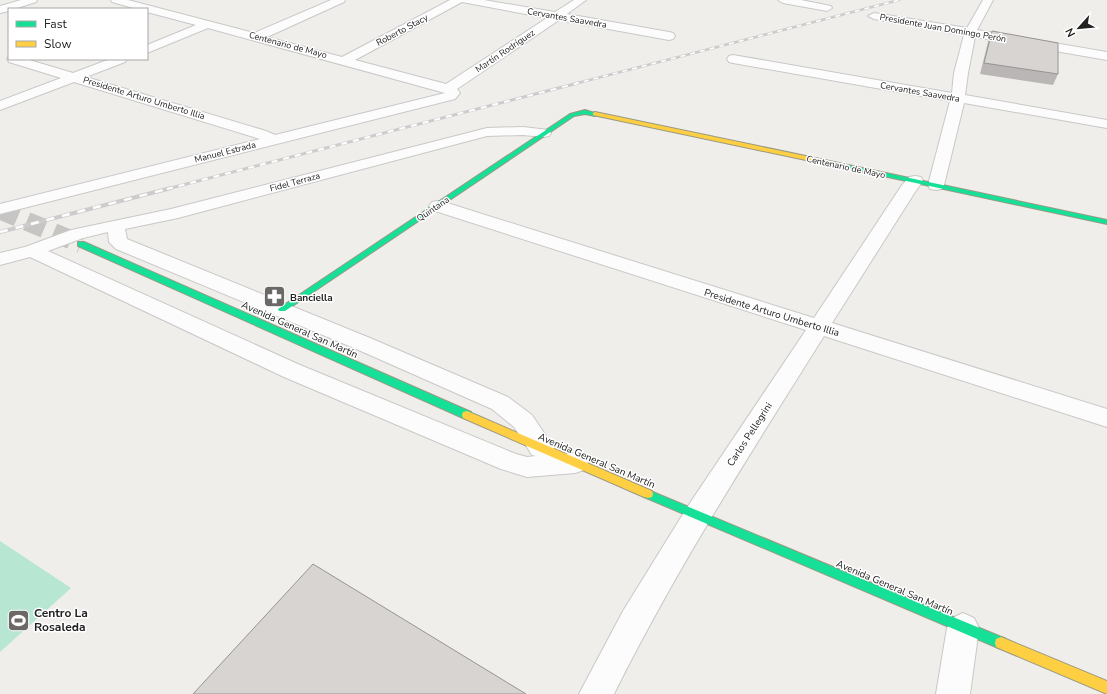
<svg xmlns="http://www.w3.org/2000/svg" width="1107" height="694" viewBox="0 0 1107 694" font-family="'Nunito Sans',sans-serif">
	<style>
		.pitch { fill: #b7e6d2 }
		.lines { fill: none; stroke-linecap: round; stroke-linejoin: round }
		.secondary-tunnel { stroke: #c7c5c3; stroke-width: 19; stroke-dasharray: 19 10; stroke-linecap: butt }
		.street-casing { stroke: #c9c8c7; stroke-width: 2 }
		.fast-casing { stroke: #999a82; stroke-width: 2 }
		.slow-casing { stroke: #999a82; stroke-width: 2 }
		.street { fill: #fdfcfc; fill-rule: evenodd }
		.fast { fill: #16e098; fill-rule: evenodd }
		.slow { fill: #ffcf43; fill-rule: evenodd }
		.rail-far2-casing { stroke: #ccc; stroke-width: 2.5 }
		.rail-far1-casing { stroke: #ccc; stroke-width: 3 }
		.rail-casing { stroke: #ccc; stroke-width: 4 }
		.rail-far2 { stroke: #fff; stroke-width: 1.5; stroke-dasharray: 5; stroke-linecap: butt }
		.rail-far1 { stroke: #fff; stroke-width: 2; stroke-dasharray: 6; stroke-linecap: butt }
		.rail { stroke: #fff; stroke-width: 2.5; stroke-dasharray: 8; stroke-linecap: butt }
		.wall { fill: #b9b6b5 }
		.building { fill: #d7d4d2; stroke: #969493 }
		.labels { text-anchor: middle; stroke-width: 3; stroke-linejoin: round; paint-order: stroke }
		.far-street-label { font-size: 9px; fill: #222; stroke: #fff }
		.poi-label { font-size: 10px; font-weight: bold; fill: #222; stroke: #fff; text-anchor: start }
		.street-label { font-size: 10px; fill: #222; stroke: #fff }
		.near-poi-label { font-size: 12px; font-weight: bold; fill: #222; stroke: #fff; text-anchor: start }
	</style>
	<rect width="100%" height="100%" fill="#f0eeeb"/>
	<!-- pitch -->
	<polygon class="pitch" points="0,541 71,588 0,652"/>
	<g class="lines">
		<!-- secondary-tunnel -->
		<polyline class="secondary-tunnel" points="0,210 81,244"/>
		<defs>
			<g id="street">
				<polygon points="21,0 37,0 36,2 14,9 9,9 9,11 0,13 0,6"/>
				<path d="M111 0H128L254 33 331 0H345L344 2 267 37 342 57 450 0H484L555 12 574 0H586L567 14 669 32 673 33 675 36 673 39 669 40 559 20 457 89 460 93 455 99 0 214V204L260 139 74 82 0 110V101L61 78 9 62 7 59 9 56V59H26L73 73 110 59H127L125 62 86 77 266 131 275 135 445 93 208 28 147 53V45L196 25 147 12V9H137L112 2ZM462 2 547 18 446 84 355 60Z"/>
				<polygon points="778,0 801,0 831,6 832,8 827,11 783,3"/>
				<polygon points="983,0 993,0 977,30 1107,52 1107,60 975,37 968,73 965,95 1107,120 1107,128 964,103 944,185 942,189 936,190 930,189 928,185 950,101 733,63 729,62 727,59 729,56 733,55 952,93 954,73 964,35 874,19 868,16 874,13 967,28"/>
				<path d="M523 127 549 130 551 133 549 136 544 137 523 135 487 136 178 218 125 229 127 239 370 338 508 397 532 415 554 448 550 455 575 453 584 456 588 463 584 470 575 473 527 477 501 469 284 377 30 257 0 265V253L25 247 71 230 171 209 487 128ZM108 232 109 242 116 249 354 348 492 409 514 427 532 455 536 456 527 457 516 454 300 365 48 251 83 238Z"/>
				<path d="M915 176 921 177 923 181 915 192 832 323 1107 409V427L824 336C750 454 676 569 614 694H579L623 611 688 506 806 330 432 210 429 206 432 202 438 201 444 202 814 318 902 185 909 177Z"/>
				<polygon points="963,613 974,618 979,628 970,694 936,694 947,628 952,618"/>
			</g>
			<g id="fast">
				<polygon points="585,110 598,114 595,116 585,114 574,116 285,311 279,311 278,309 570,114"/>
				<polygon points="820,159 1107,220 1107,224 818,162 817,161"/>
				<polygon points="78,242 84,242 471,412 472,415 471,418 463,418 78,246"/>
				<polygon points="648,490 1006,639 1007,643 1006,647 1001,649 996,647 644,497 643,494 644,491"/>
			</g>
			<g id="slow">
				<polygon points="595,112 820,159 823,161 820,163 593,115 593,113"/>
				<polygon points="467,411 652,491 653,494 652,497 648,498 644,497 463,418 462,415 463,412"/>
				<polygon points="1001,637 1107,681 1107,694 996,647 995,643 996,639"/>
			</g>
		</defs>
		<!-- street casing -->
		<use href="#street" class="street-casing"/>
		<!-- fast casing -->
		<use href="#fast" class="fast-casing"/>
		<!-- slow casing -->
		<use href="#slow" class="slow-casing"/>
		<!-- street -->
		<use href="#street" class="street"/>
		<!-- fast -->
		<use href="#fast" class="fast"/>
		<!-- slow -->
		<use href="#slow" class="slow"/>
		<defs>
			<polyline id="rail-far2" points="574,84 899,0"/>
			<polyline id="rail-far1" points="167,189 578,83"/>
			<polyline id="rail" points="0,232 171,188"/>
		</defs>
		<!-- rail-far2 casing -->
		<use href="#rail-far2" class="rail-far2-casing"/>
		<!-- rail-far1 casing -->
		<use href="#rail-far1" class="rail-far1-casing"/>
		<!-- rail casing -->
		<use href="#rail" class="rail-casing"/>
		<!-- rail-far2 -->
		<use href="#rail-far2" class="rail-far2"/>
		<!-- rail-far1 -->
		<use href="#rail-far1" class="rail-far1"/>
		<!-- rail -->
		<use href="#rail" class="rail"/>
	</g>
	<!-- wall -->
	<polygon class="wall" points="992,31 1058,74 1053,85 980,74 988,42"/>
	<!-- building -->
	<g class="building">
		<polygon points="992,31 1058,43 1058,74 984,63"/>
		<polygon points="313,564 526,694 193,694"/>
	</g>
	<!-- icons -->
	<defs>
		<symbol id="pharmacy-square" viewBox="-11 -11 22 22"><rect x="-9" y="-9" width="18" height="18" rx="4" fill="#6a6968" stroke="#fff"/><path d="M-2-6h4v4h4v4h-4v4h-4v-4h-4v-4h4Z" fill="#fff"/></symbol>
		<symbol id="stadium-square" viewBox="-11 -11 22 22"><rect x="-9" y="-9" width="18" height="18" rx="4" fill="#6a6968" stroke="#fff"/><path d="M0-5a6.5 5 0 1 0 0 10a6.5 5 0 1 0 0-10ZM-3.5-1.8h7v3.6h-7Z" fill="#fff"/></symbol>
	</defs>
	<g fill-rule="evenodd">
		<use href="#pharmacy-square" x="262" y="284" width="25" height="25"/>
		<use href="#stadium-square" x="6" y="608" width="25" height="25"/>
	</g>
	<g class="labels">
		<!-- far-street labels -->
		<g class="far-street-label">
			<text transform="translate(567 18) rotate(10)" y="3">Cervantes Saavedra</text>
			<text transform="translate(943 28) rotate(10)" y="3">Presidente Juan Domingo Perón</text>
			<text transform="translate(402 30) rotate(-28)" y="3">Roberto Stacy</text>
			<text transform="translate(288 45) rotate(15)" y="3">Centenario de Mayo</text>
			<text transform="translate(505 51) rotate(-34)" y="3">Martín Rodríguez</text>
			<text transform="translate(920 92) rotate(10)" y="3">Cervantes Saavedra</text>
			<text transform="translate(144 98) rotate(17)" y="3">Presidente Arturo Umberto Illia</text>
			<text transform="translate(225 152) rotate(-14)" y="3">Manuel Estrada</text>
			<text transform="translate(846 167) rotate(12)" y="3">Centenario de Mayo</text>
			<text transform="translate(295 182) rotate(-15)" y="3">Fidel Terraza</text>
			<text transform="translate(433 209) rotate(-34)" y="3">Quintana</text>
		</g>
		<!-- poi labels -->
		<g class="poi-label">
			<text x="290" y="301">Banciella</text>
		</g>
		<!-- street labels -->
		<g class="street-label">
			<text transform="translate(772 312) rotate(17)" y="4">Presidente Arturo Umberto Illia</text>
			<text transform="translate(300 329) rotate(24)" y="4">Avenida General San Martín</text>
			<text transform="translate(749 434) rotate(-57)" y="4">Carlos Pellegrini</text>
			<text transform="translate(597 460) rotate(23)" y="4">Avenida General San Martín</text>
			<text transform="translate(895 587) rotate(23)" y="4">Avenida General San Martín</text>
		</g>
		<!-- near-poi labels -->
		<g class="near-poi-label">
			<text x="34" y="617">Centro La<tspan x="34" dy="14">Rosaleda</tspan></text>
		</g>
	</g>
	<!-- legend -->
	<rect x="8" y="8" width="140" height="52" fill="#ffffff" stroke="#a7a7a7"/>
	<rect x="16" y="21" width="20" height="6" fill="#16e098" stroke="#a7a7a7"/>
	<text x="44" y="28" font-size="12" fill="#222222">Fast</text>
	<rect x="16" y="41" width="20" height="6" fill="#ffcf43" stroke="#a7a7a7"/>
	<text x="44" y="48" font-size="12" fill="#222222">Slow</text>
	<!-- north arrow -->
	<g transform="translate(1079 28) rotate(243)" stroke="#ffffff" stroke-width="3" paint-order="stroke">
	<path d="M0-3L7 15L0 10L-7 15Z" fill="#222222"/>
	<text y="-6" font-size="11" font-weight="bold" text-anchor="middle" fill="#222222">N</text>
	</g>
</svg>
